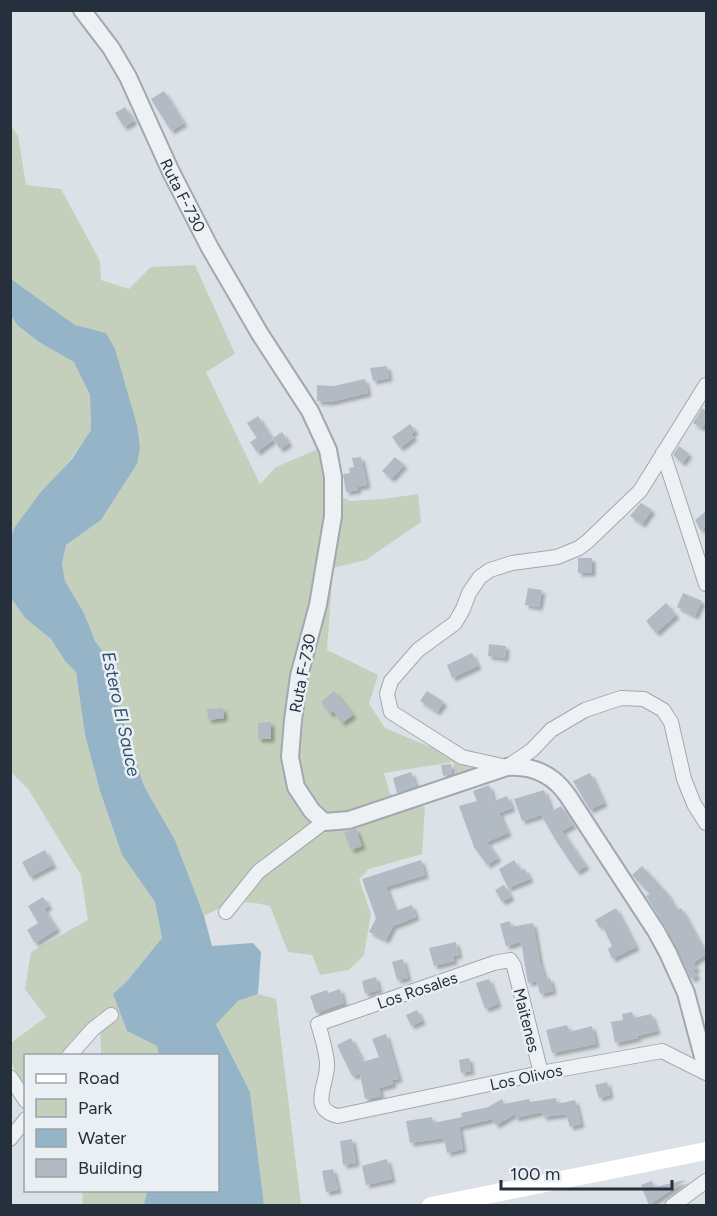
<svg xmlns="http://www.w3.org/2000/svg" width="717" height="1216" viewBox="0 0 717 1216" font-family="Figtree,sans-serif">
	<style>
		.green { fill: #c4d0bc }
		.water { fill: #95b4c7 }
		.building { fill: #b2bbc3; filter: url(#shadow) }
		.lines { fill: none; stroke-linecap: round; stroke-linejoin: round }
		.minor-casing { stroke: #a1a8b0; stroke-width: 16 }
		.tertiary-casing { stroke: #a1a8b0; stroke-width: 20 }
		.minor { stroke: #eef1f4; stroke-width: 14 }
		.tertiary { stroke: #eef1f4; stroke-width: 16 }
		.secondary { stroke: #fff; stroke-width: 18 }
		.labels { text-anchor: middle; stroke-width: 5; stroke-linejoin: round; paint-order: stroke }
		.street-label { font-size: 16px; fill: #25303c; stroke: #eaeff4 }
		.water-label { font-size: 18px; font-style: italic; fill: #2f5470; stroke: #eaeff4 }
	</style>
	<defs>
		<filter id="shadow"><feDropShadow dx="3.5" dy="3.5" stdDeviation="1.5" flood-color="#0004"/></filter>
	</defs>
	<rect width="100%" height="100%" fill="#dbe1e6"/>
	<!-- green -->
	<g class="green">
		<path d="M10 125 18 136 26 185 61 189 100 261 101 280 129 289 151 267 195 265 235 354 206 372 260 484 276 467 318 449 327 489 350 501 383 499 418 494 421 522 366 560 333 568 327 650 378 675 369 704 385 728 486 770 458 779 453 762 384 773 390 794 425 807 422 854 369 869 359 879 371 914 364 955 349 970 320 975 312 955 288 952 270 906C242 899 230 902 204 916L175 840 144 786 114 694 109 660 95 641 84 613 65 581 62 564 66 545 101 520 137 464V425L106 334 75 325 11 279Z"/>
		<polygon points="11,315 17,325 39,342 74,361 90,395 91,431 71,459 15,527 11,537"/>
		<polygon points="11,598 25,618 51,639 65,661 76,672 85,735 100,791 122,855 155,902 162,938 127,981 113,994 127,1031 158,1046 159,1055 101,1055 100,1012 71,1041 61,1055 26,1056 25,1093 11,1061 11,1043 46,1017 25,989 31,952 88,920 81,875 28,789 11,772"/>
		<polygon points="258,994 276,999 301,1205 264,1205 250,1092 216,1023 238,1001"/>
		<polygon points="82,1191 82,1190 147,1191 144,1206 83,1205"/>
	</g>
	<!-- water -->
	<polygon class="water" points="11,279 75,325 106,333 115,349 137,425 140,447 137,464 101,520 66,545 62,564 65,581 84,613 95,641 109,660 114,694 144,786 175,840 204,916 212,946 253,943 261,952 258,994 238,1001 216,1024 250,1092 264,1205 144,1205 147,1191 218,1190 218,1056 159,1055 157,1046 127,1031 113,994 127,981 162,938 155,902 122,855 100,791 85,735 76,672 65,661 51,639 25,618 11,598 11,537 15,527 40,493 72,459 91,430 90,395 74,362 39,342 17,325 11,315"/>
	<!-- building -->
	<g class="building">
		<polygon points="164,91 184,123 171,131 151,99"/>
		<polygon points="125,107 134,121 124,127 115,113"/>
		<polygon points="387,366 389,378 373,381 370,368"/>
		<polygon points="365,379 368,393 330,402 317,401 317,385 334,386"/>
		<polygon points="702,408 706,411 706,422 702,428 693,423"/>
		<polygon points="258,416 273,440 257,452 250,442 257,438 247,423"/>
		<polygon points="410,424 415,431 411,434 414,437 400,448 392,437"/>
		<polygon points="282,432 289,443 280,449 273,438"/>
		<polygon points="679,446 689,454 682,463 673,455"/>
		<polygon points="361,457 367,485 357,487 358,490 346,492 343,474 350,473 349,468 354,467 352,458"/>
		<polygon points="395,457 404,465 391,479 382,471"/>
		<polygon points="641,503 652,510 642,524 630,516"/>
		<polygon points="706,511 706,526 701,531 695,520"/>
		<rect x="578" y="558" width="14" height="15"/>
		<polygon points="528,588 542,590 539,607 525,605"/>
		<polygon points="683,593 702,601 695,616 677,607"/>
		<polygon points="666,603 676,615 656,633 646,621"/>
		<polygon points="489,644 506,646 505,658 488,656"/>
		<polygon points="472,653 478,666 452,678 447,665"/>
		<polygon points="334,691 353,715 342,723 333,711 330,714 321,702"/>
		<polygon points="427,691 444,702 437,712 420,701"/>
		<polygon points="223,708 224,718 208,720 207,709"/>
		<polygon points="271,722 271,739 258,739 258,723"/>
		<polygon points="451,764 452,774 443,776 441,765"/>
		<polygon points="411,772 416,786 397,793 393,778"/>
		<polygon points="590,773 604,803 590,810 573,781"/>
		<polygon points="489,785 494,801 507,796 512,808 499,813 508,833 487,842 498,858 487,865 474,847 459,806 477,801 473,791"/>
		<polygon points="544,790 552,811 561,806 573,825 562,831 586,866 577,872 555,839 541,815 522,821 514,799"/>
		<polygon points="356,829 362,846 351,850 344,832"/>
		<polygon points="45,850 53,865 30,877 22,862"/>
		<polygon points="421,860 425,875 386,887 395,911 412,905 416,917 393,926 386,940 369,932 376,918 362,879"/>
		<polygon points="514,860 520,870 525,869 530,879 508,888 499,869"/>
		<polygon points="642,866 666,892 677,910 681,908 706,954 693,963 697,969 693,970 697,976 691,979 665,926 646,896 650,894 632,875"/>
		<polygon points="504,885 511,897 502,902 495,890"/>
		<polygon points="43,897 49,906 44,909 57,929 35,943 27,930 38,923 28,906"/>
		<polygon points="616,908 636,947 612,959 608,949 612,946 602,925 599,927 595,920"/>
		<polygon points="510,921 511,927 533,923 540,963 545,979 550,978 553,991 540,994 537,981 528,983 521,942 506,946 500,924"/>
		<polygon points="456,942 459,955 453,956 454,961 434,966 429,948"/>
		<polygon points="403,959 408,978 397,980 392,962"/>
		<polygon points="376,977 379,990 365,994 362,981"/>
		<polygon points="489,979 498,1004 485,1009 476,983"/>
		<polygon points="340,989 344,1003 316,1013 310,996 327,990 328,993"/>
		<polygon points="417,1010 422,1021 411,1026 406,1015"/>
		<polygon points="632,1012 634,1018 651,1014 657,1031 637,1036 638,1038 615,1043 611,1022 623,1020 622,1014"/>
		<polygon points="567,1025 569,1032 592,1026 596,1044 552,1053 546,1030"/>
		<polygon points="386,1034 399,1079 392,1080 393,1084 379,1088 381,1096 365,1099 360,1074 352,1076 337,1045 351,1038 363,1062 379,1057 372,1039"/>
		<polygon points="469,1058 471,1071 461,1073 459,1060"/>
		<polygon points="607,1082 610,1095 599,1098 595,1085"/>
		<polygon points="556,1098 557,1104 575,1100 581,1124 570,1127 566,1114 543,1117 542,1112 515,1118 515,1114 496,1125 492,1119 459,1127 463,1149 447,1153 444,1138 410,1143 406,1121 432,1117 433,1123 462,1117 461,1113 488,1107 502,1099 504,1104 529,1099 530,1102"/>
		<polygon points="352,1139 356,1163 343,1165 340,1141"/>
		<polygon points="387,1159 392,1179 366,1185 362,1166"/>
		<polygon points="333,1169 338,1190 326,1192 322,1171"/>
		<polygon points="686,1180 649,1205 641,1185 652,1181 654,1187"/>
	</g>
	<g class="lines">
		<defs>
			<g id="minor">
				<polyline points="706,385 640,491 588,541 579,548 557,557 512,563 490,570 480,577 469,593 463,609 455,623 418,650 391,681 387,694 391,712 462,757 507,767 532,750 551,730 585,710 621,698 644,699 663,710 671,722 684,779 694,804 706,823"/>
				<polyline points="663,453 706,584"/>
				<polyline points="226,912 258,872 324,822"/>
				<polyline points="69,1056 93,1029 111,1015"/>
				<path d="M541 1073 514 966 510 960 494 963 318 1024C322 1037 326 1050 327 1063 329 1082 307 1109 338 1116L541 1073 662 1051 706 1073"/>
				<polyline points="10,1077 26,1101"/>
				<polyline points="10,1139 26,1119"/>
				<polyline points="672,1206 706,1181"/>
			</g>
			<g id="tertiary">
				<path id="s1" d="M82 10 111 48 128 77 171 172 210 248 260 334 310 411 328 450 333 477V516L318 605 299 676 293 720 290 757 296 787 312 811 324 822 349 820 507 767C533 765 553 774 568 796L656 931 668 953 686 993 706 1068"/>
			</g>
		</defs>
		<!-- minor casing -->
		<use href="#minor" class="minor-casing"/>
		<!-- tertiary casing -->
		<use href="#tertiary" class="tertiary-casing"/>
		<!-- minor -->
		<use href="#minor" class="minor"/>
		<!-- tertiary -->
		<use href="#tertiary" class="tertiary"/>
		<!-- secondary -->
		<polyline class="secondary" points="431,1206 706,1151"/>
	</g>
	<g class="labels">
		<!-- street labels -->
		<g class="street-label">
			<text dy="6" stroke="none"><textPath href="#s1" startOffset="212">Ruta F-730</textPath></text>
			<text transform="translate(302 673) rotate(-79)" y="6">Ruta F-730</text>
			<text transform="translate(417 990) rotate(-19)" y="6">Los Rosales</text>
			<text transform="translate(527 1020) rotate(76)" y="6">Maitenes</text>
			<text transform="translate(526 1077) rotate(-12)" y="6">Los Olivos</text>
		</g>
		<!-- water labels -->
		<g class="water-label">
			<text transform="translate(121 714) rotate(78)" y="6">Estero El Sauce</text>
		</g>
	</g>
	<!-- border -->
	<rect width="717" height="1216" fill="none" stroke="#25303c" stroke-width="24"/>
	<!-- legend -->
	<rect x="24" y="1054" width="195" height="138" fill="#eaeff4" stroke="#9ba3aa" stroke-width="1.5"/>
	<rect x="36" y="1074" width="30" height="9" fill="#ffffff" stroke="#9ba3aa" stroke-width="1.5"/>
	<text x="78" y="1084" font-size="18" fill="#25303c">Road</text>
	<rect x="36" y="1099" width="30" height="18" fill="#c4d0bc" stroke="#9ba3aa" stroke-width="1.5"/>
	<text x="78" y="1114" font-size="18" fill="#25303c">Park</text>
	<rect x="36" y="1129" width="30" height="18" fill="#95b4c7" stroke="#9ba3aa" stroke-width="1.5"/>
	<text x="78" y="1144" font-size="18" fill="#25303c">Water</text>
	<rect x="36" y="1159" width="30" height="18" fill="#b2bbc3" stroke="#9ba3aa" stroke-width="1.5"/>
	<text x="78" y="1174" font-size="18" fill="#25303c">Building</text>
	<!-- scale -->
	<path d="M501 1180v9h171v-9" fill="none" stroke="#25303c" stroke-width="3"/>
	<text x="510" y="1180" font-size="18" fill="#25303c" stroke="#eaeff4" stroke-width="4.5" paint-order="stroke">100 m</text>
</svg>
